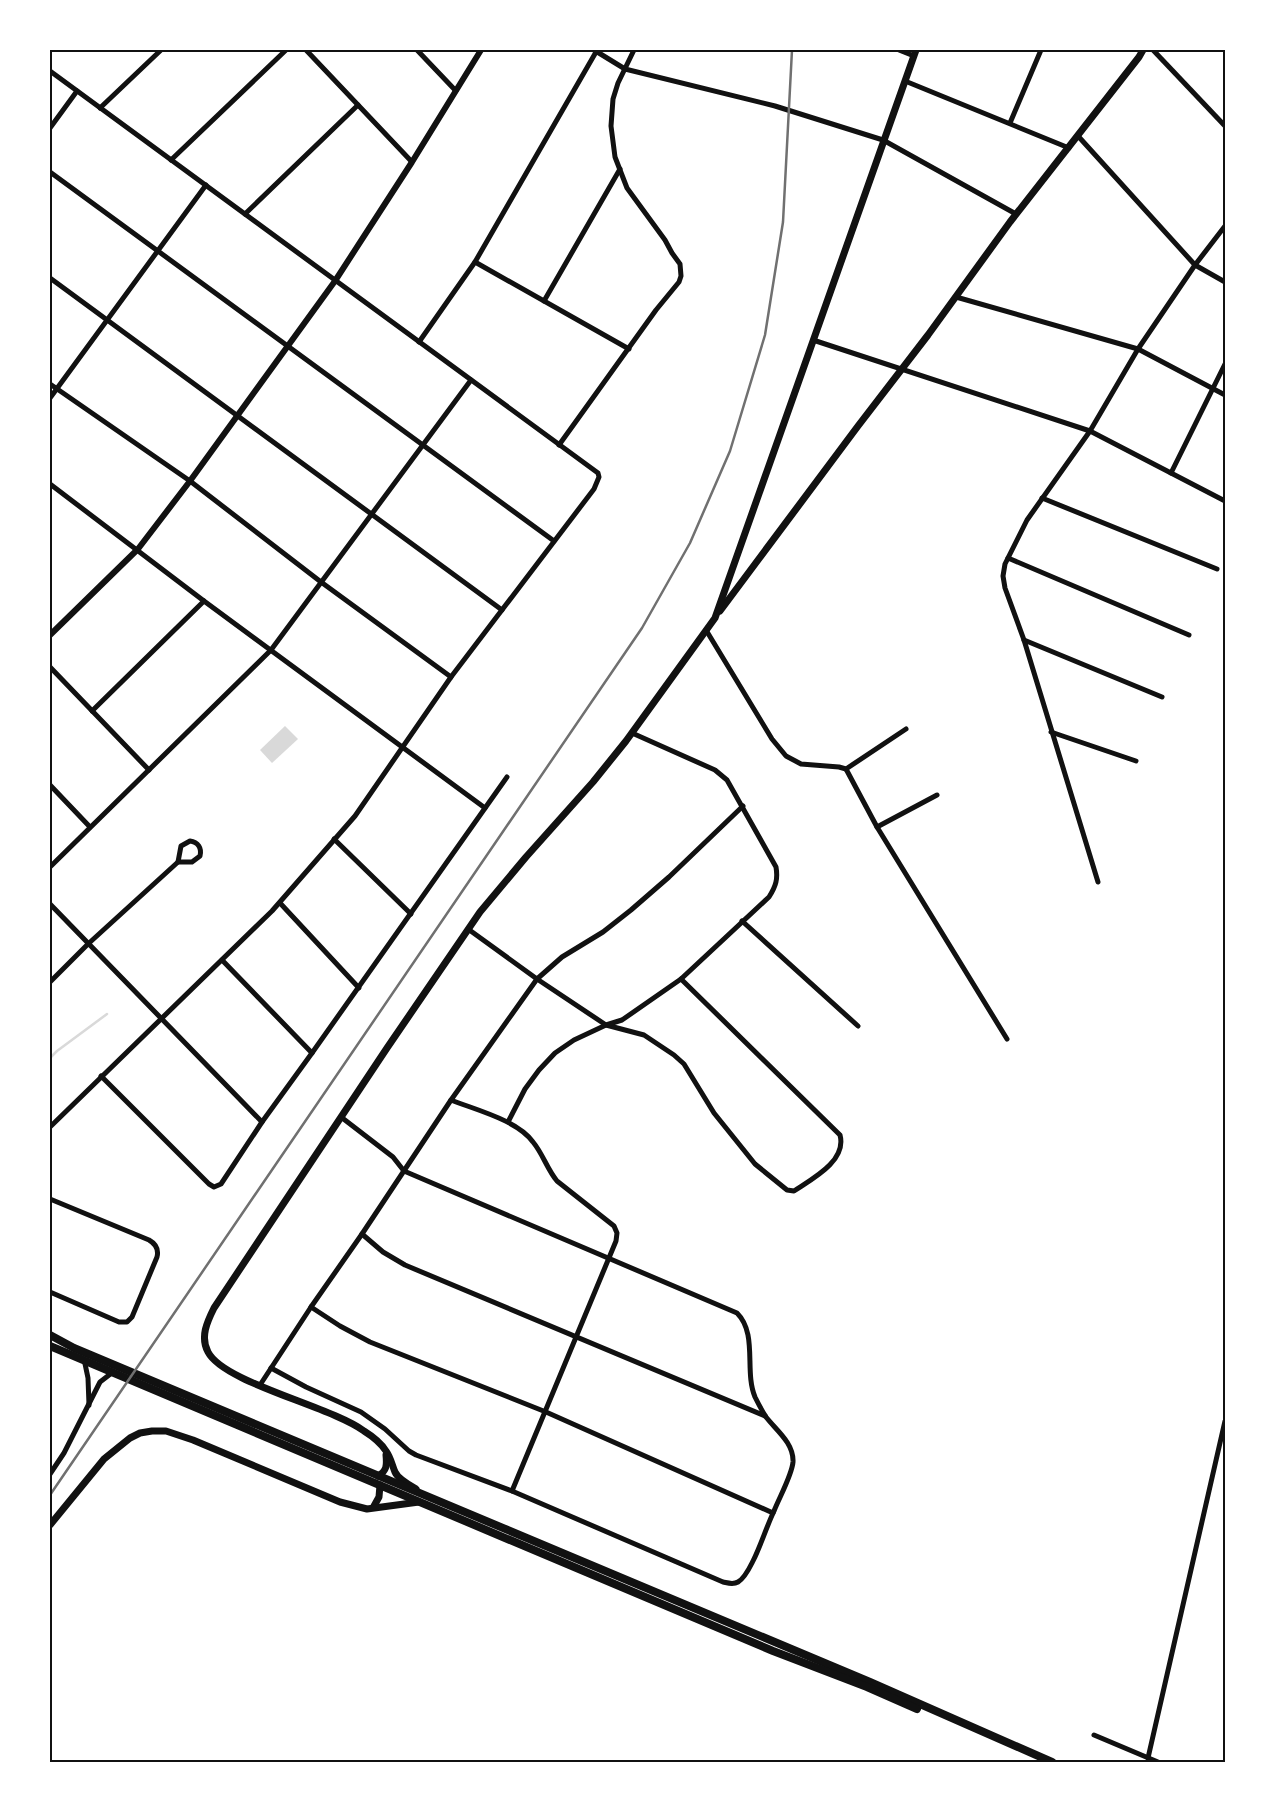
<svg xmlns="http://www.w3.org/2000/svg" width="1275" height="1812" viewBox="0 0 1275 1812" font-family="Raleway,sans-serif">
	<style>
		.water { fill: #d9d9d9 }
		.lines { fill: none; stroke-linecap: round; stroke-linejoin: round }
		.stream { stroke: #d9d9d9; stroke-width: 2.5 }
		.minor { stroke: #111; stroke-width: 5 }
		.tertiary { stroke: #111; stroke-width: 6 }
		.secondary { stroke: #111; stroke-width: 7 }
		.primary { stroke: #111; stroke-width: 8 }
		.rail { stroke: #707070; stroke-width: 2.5 }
		.neatline { fill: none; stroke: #111; stroke-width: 2 }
	</style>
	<rect width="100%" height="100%" fill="#fff"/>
	<!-- water -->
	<polygon class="water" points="285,726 298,739 272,763 260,750"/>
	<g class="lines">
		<!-- stream -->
		<polyline class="stream" points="50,1058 57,1051 107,1014"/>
		<!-- minor -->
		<g class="minor">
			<polyline points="306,50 412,162"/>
			<polyline points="417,50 456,91"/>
			<polyline points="594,50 625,69 775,106 883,140 1016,214"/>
			<polyline points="899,50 914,56"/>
			<polyline points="1153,50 1225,126"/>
			<polyline points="50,71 598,473 599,477 594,489 451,677 355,816 272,911 50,1127"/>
			<polyline points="905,81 1069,148"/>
			<polyline points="100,108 161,50"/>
			<polyline points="1010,123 1041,50"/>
			<polyline points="50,128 77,91"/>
			<polyline points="1078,136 1195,265 1225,282"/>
			<polyline points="171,160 286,50"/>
			<polyline points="50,172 554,541"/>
			<polyline points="245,214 358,105"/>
			<polyline points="475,262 629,349"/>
			<polyline points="50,278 502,610"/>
			<polyline points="956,297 1138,349 1225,395"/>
			<polyline points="544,301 620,169"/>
			<polyline points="813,340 1090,431 1225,501"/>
			<polyline points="419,342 475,262 596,52"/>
			<polyline points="50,384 190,481 321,582 451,677"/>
			<polyline points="50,398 206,185"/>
			<polyline points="559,445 656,310 679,282 681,276 680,264 672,253 665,240 627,188 615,157 611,126 613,99 618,83 634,50"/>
			<polyline points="1171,473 1225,364"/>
			<polyline points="50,484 204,601 485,808"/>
			<polyline points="1042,498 1217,569"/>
			<polyline points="1008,558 1189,635"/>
			<polyline points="706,630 772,739 786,756 801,764 839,767 846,769 877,827 1007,1039"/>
			<polyline points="1024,640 1162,697"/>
			<polyline points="50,667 149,770"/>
			<polyline points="92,711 204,601"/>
			<polyline points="1051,732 1136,761"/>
			<polyline points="846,769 906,729"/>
			<polyline points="50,785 90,827"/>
			<polyline points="877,827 937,795"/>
			<polyline points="334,839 411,914"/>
			<path d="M190 841C198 842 202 848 200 856L192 862H178L181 846Z"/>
			<polyline points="50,867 271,650 471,380"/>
			<polyline points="1098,882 1024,640 1005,588 1003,576 1005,564 1027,520 1090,431 1138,349 1195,265 1225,226"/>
			<polyline points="280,903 359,988"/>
			<polyline points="50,904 262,1122"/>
			<polyline points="742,921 858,1026"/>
			<path d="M468 929 537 979 606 1025 644 1035 674 1055 684 1064 714 1113 755 1164 787 1190 794 1191C812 1179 847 1161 840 1135L681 979"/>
			<polyline points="222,960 312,1053"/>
			<polyline points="50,982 88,944 178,862"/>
			<polyline points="101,1076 209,1184 214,1187 221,1184 262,1122 312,1053 507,777"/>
			<path d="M451 1100C476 1110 517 1120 533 1142 543 1154 547 1169 557 1181L614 1226 617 1233 616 1241 512 1491"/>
			<path d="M508 1122 525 1089 539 1070 555 1053 574 1040 606 1025 622 1020 681 979 769 897C776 886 778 879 776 867L727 780 715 770 632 733"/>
			<path d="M50 1199 149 1240C156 1244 159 1249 157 1257L132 1317 127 1322H119L50 1292"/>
			<polyline points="362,1234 383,1252 405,1265 765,1416"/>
			<polyline points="311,1307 340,1326 370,1342 546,1412 773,1513"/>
			<polyline points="84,1359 88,1378 89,1405"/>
			<path d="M271 1368 306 1387 361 1412 385 1429 409 1451 416 1455 512 1491 723 1582C728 1583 733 1585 738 1582 745 1578 750 1567 753 1561 761 1545 766 1528 774 1511 779 1498 792 1475 793 1462 794 1443 776 1430 766 1417 762 1411 758 1403 755 1397 744 1371 758 1334 737 1313L404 1171 393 1157 341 1117"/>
			<polyline points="260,1385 311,1307 362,1234 451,1100 537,979 562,957 603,932 631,910 669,877 743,806"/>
			<polyline points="50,1474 64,1453 100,1382 113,1372"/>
			<polyline points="1094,1735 1158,1762"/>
			<polyline points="1148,1758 1225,1421"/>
		</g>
		<!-- tertiary -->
		<polyline class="tertiary" points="50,635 138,549 190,481 335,281 412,162 481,50"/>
		<!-- secondary -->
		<g class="secondary">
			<polyline points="720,611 858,426 928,335 1010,222 1139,57 1143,50"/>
			<path d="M378 1476C387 1471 387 1465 386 1455"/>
			<path d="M416 1489C409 1485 398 1479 395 1472 392 1465 391 1458 386 1451 381 1443 372 1436 364 1431 330 1406 224 1383 208 1352 200 1337 207 1322 214 1308L387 1048 480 912 526 857 593 782 626 741 715 618 916 50"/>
			<polyline points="374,1506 379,1497 380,1485"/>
			<polyline points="50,1525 104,1459 130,1438 140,1433 152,1431 166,1431 193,1440 340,1502 367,1509 419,1502"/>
		</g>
		<!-- primary -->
		<g class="primary">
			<polyline points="50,1335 74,1348 870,1682 1052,1762"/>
			<polyline points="50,1346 773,1651 867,1687 917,1709"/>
		</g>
		<!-- rail -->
		<polyline class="rail" points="50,1495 642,628 690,543 730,451 765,335 783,222 792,50"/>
	</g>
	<!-- border -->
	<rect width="1275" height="1812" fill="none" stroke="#ffffff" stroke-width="102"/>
	<rect x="51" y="51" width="1173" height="1710" class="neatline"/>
</svg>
